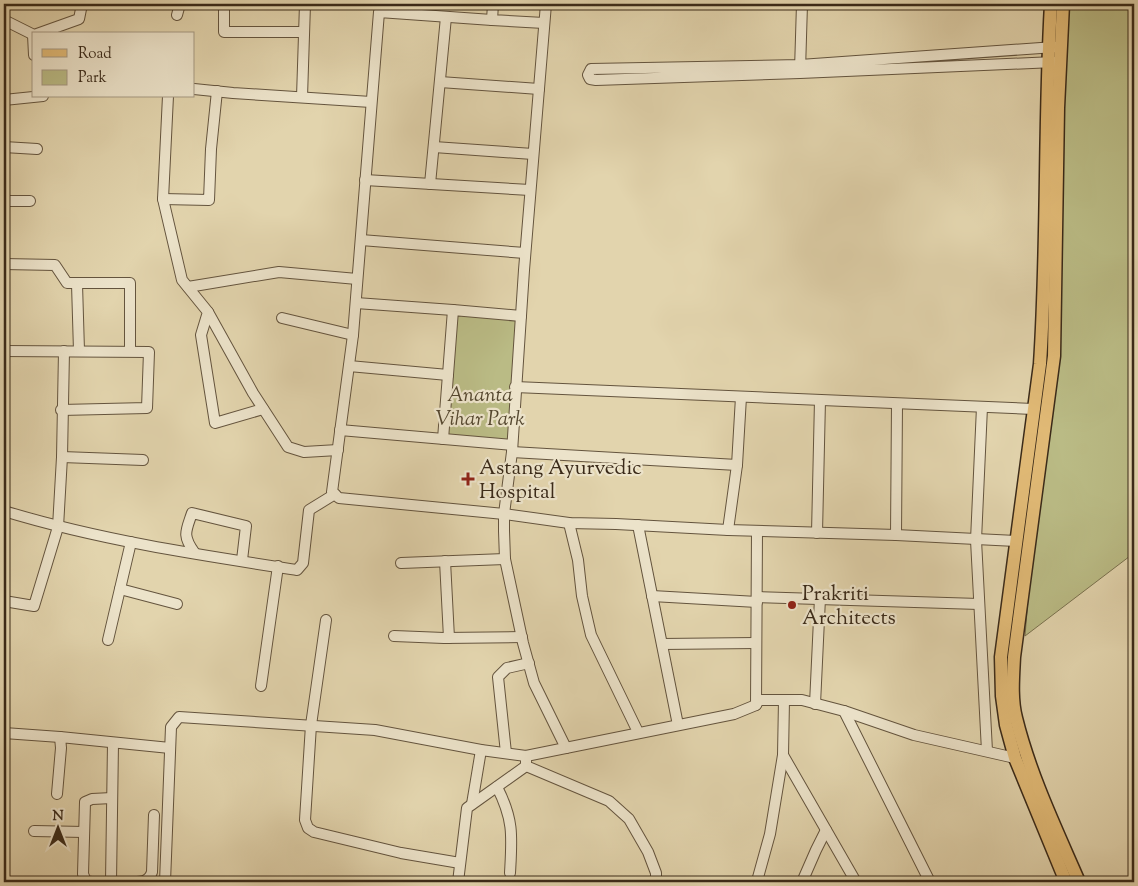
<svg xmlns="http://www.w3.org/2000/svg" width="1138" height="886" viewBox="0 0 1138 886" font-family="'Sorts Mill Goudy',serif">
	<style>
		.green { fill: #babb85; stroke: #7a724f }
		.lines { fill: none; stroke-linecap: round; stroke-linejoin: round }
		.minor-casing { stroke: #64543e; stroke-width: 12 }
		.major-casing { stroke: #3a2a19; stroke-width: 15 }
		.minor { stroke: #ece3ca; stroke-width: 10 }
		.major { stroke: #e1ba76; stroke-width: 12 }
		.poi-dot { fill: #8f2418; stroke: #ece3ca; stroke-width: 2 }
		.labels { text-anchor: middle; stroke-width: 4.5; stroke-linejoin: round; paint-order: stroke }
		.park-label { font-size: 21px; font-style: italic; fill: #54472f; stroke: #ece3ca }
		.poi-label { font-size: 21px; fill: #3a2a19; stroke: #ece3ca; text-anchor: start }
	</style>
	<rect width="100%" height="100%" fill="#e2d4ad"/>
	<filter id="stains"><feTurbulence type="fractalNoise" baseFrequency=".004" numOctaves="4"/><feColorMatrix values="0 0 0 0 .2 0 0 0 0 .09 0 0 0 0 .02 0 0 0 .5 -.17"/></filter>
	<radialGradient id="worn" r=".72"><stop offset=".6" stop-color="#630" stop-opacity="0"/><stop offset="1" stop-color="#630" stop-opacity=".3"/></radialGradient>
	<!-- green -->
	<g class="green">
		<polygon points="1066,4 1134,4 1134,553 1025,636 1056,258"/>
		<polygon points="457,313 519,318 511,444 444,439"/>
	</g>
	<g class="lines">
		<defs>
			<g id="minor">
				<polyline points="224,4 224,32 304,32"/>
				<polyline points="493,4 492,20 544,23"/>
				<polyline points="546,4 524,270 512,452 504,514 504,531 505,559 523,643 534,683 566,748"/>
				<polyline points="177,15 180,4"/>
				<polyline points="4,20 34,35"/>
				<polyline points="492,20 379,12 353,335 332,492 339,498 504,514 569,523 616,524 728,530 896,535 1016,541"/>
				<polyline points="37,34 79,19 82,4"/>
				<polyline points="33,35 34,55"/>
				<polyline points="1054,62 800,73 596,80 590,79 588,75 591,69 800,65 1055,47"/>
				<polyline points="800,70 802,4"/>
				<polyline points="440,82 539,89"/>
				<polyline points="194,89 233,93 371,102"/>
				<polyline points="168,96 163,199 182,280 208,312 201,335 215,423 263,409"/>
				<polyline points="302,97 305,4"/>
				<polyline points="4,100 43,96"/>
				<polyline points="4,147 37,149"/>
				<polyline points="434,147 533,154"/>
				<polyline points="365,180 530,190"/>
				<polyline points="430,184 446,17"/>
				<polyline points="163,199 209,200 211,149 217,91"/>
				<polyline points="4,201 30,201"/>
				<polyline points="361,240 525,253"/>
				<polyline points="4,264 55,265 67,283 130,283 130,351"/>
				<polyline points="77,284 79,351"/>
				<polyline points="188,287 279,272 357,279"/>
				<polyline points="356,303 453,310"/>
				<polyline points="208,312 253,393 288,447 304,452 338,450"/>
				<polyline points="282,318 353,335"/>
				<polyline points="4,351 149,352 147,408 61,410"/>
				<polyline points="349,366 448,375"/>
				<polyline points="515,387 1033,409"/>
				<polyline points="982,407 976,540 987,751"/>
				<polyline points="340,430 512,445"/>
				<polyline points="443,439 453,310 521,316"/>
				<polyline points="512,452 737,465"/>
				<polyline points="62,457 143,460"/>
				<path d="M4 511C99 540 199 555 297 570L303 563 309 510 335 494"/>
				<polyline points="569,523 578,560 582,596 591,635 638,732"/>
				<polyline points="638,525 678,725"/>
				<polyline points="728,530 737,465 741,397"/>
				<polyline points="817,533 820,400"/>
				<polyline points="896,535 897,404"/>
				<path d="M194 552C182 535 186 531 192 513L246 526 242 560"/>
				<polyline points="445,561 449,638"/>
				<polyline points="401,563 505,559"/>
				<polyline points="120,589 177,604"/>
				<polyline points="652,596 757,602"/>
				<polyline points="757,597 979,604"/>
				<polyline points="4,601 34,606 58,527 62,457 64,351"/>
				<polyline points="326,620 311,725 305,820 308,828 314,832 401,853 460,863"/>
				<polyline points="394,636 444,638 522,637"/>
				<polyline points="108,640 131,542"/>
				<polyline points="662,644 756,643"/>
				<polyline points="261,686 278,566"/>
				<polyline points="815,704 820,598"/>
				<polyline points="756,705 757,531"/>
				<polyline points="844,711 930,882"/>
				<polyline points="4,733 60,737"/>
				<polyline points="506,753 498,677 507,668 529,663"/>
				<polyline points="783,755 856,882"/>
				<polyline points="526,766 609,801 629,819 648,852 656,873 656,882"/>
				<path d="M497 787C514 820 512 837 510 873"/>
				<polyline points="57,794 61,748 60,737 170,748"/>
				<polyline points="472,804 481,750"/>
				<polyline points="34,831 84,832"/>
				<polyline points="757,881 770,834 783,755 784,700"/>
				<polyline points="91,882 86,881 83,874 85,802 92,799 112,798"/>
				<polyline points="111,882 113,743"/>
				<path d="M127 882C138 882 148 884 152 872L154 815"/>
				<polyline points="165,882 171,727 179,717 375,730 481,750 526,756"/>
				<polyline points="458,882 467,808 526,766 526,756 734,714 756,705 759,700 802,700 844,711 914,735 1015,758"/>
				<polyline points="802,882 816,850 826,830"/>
			</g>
			<g id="major">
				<path d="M1051 4C1044 124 1048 244 1040 364L1001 657 1002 696 1006 725 1015 758 1066 882"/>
				<path d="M1063 4 1058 108 1054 356 1014 657C1013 677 1011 699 1016 718 1030 775 1056 829 1079 882"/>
			</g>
		</defs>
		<!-- minor casing -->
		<use href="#minor" class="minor-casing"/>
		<!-- major casing -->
		<use href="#major" class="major-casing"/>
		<!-- minor -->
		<use href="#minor" class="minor"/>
		<!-- major -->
		<use href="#major" class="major"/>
	</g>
	<!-- markers -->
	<g class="poi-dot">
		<path d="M465.5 471.5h5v5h5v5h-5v5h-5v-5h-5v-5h5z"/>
		<circle cx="792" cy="605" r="5"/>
	</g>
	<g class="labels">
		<!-- park labels -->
		<g class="park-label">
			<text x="480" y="401">Ananta<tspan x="480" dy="24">Vihar Park</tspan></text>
		</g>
		<!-- poi labels -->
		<g class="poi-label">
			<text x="479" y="474">Astang Ayurvedic<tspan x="479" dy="24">Hospital</tspan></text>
			<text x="802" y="600">Prakriti<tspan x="802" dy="24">Architects</tspan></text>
		</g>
	</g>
	<!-- margin -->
	<rect width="1138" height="886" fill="none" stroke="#e2d4ad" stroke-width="20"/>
	<rect x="5" y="5" width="1128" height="876" fill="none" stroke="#3a2a19" stroke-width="2.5"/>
	<rect x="10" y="10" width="1118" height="866" fill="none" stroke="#3a2a19"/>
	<!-- legend -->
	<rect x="32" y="32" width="162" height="65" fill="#ece3ca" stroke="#a59983"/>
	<rect x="42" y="49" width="25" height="8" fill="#e1ba76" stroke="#a59983"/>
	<text x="78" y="58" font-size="15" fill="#3a2a19">Road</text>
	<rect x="42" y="70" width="25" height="15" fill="#babb85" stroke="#a59983"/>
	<text x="78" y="82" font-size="15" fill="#3a2a19">Park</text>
	<!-- north arrow -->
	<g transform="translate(58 828)" stroke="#ece3ca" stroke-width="4" paint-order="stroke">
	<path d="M0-4L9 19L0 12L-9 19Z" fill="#3a2a19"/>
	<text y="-8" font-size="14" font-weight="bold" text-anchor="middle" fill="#3a2a19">N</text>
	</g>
	<rect width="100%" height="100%" filter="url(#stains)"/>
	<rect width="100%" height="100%" fill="url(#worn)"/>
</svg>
